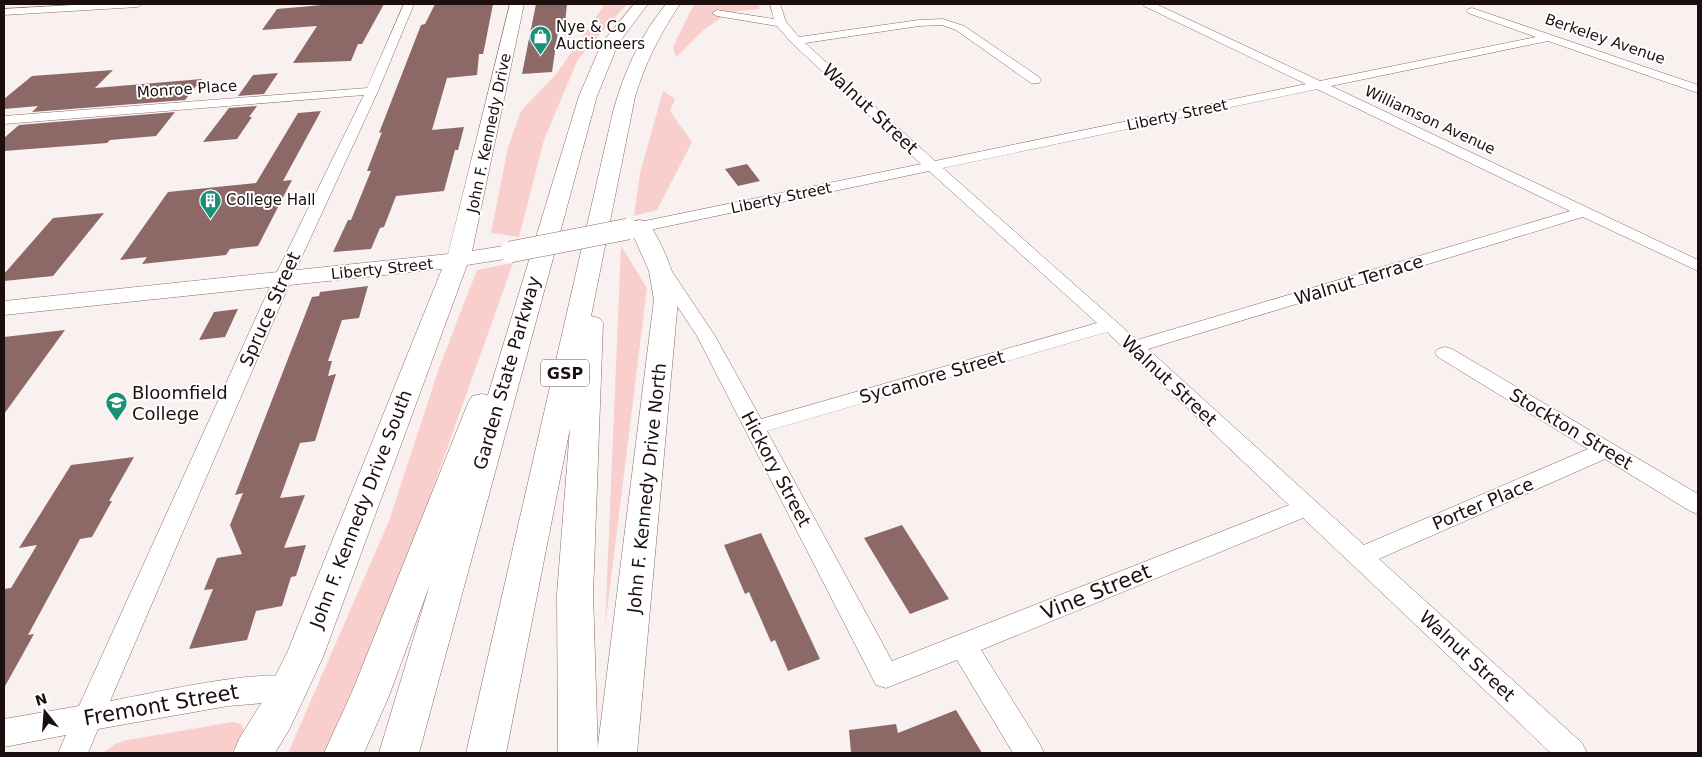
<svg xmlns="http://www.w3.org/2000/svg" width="1702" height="757" viewBox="0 0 1702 757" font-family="'DejaVu Sans',sans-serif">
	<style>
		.green { fill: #f9cfcd }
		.building { fill: #8c6967 }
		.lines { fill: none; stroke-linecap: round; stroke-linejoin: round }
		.street-casing { stroke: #8b6866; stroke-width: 1 }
		.secondary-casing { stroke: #8b6866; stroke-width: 1 }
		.highway-casing { stroke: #8b6866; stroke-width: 1 }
		.street { fill: #fff; fill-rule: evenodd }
		.secondary { fill: #fff; fill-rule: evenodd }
		.highway { fill: #fff; fill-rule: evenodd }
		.secondary-bridge-casing { stroke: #8b6866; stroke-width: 22; stroke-linecap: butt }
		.secondary-bridge { stroke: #fff; stroke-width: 21 }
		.labels { text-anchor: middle; stroke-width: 4; stroke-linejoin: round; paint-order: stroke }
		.far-poi-label { font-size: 15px; fill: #1c0f0e; stroke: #fff; text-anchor: start }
		.far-street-label { font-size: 15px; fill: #1c0f0e; stroke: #fff }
		.shield { fill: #fff; stroke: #605756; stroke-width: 1 }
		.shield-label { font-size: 16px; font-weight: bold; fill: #1c0f0e }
		.street-label { font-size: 18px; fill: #1c0f0e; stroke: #fff }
		.poi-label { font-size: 18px; fill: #1c0f0e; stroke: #fff; text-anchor: start }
		.near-street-label { font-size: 21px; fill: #1c0f0e; stroke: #fff }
	</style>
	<rect width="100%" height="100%" fill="#f9f1f0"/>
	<!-- green -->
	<g class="green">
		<polygon points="605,4 627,4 578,59 544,140 519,237 491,233 508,147 521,111 557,73"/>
		<polygon points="694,4 758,4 760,9 729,12 704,30 676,57 673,47"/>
		<polygon points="663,91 675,99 670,111 692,142 657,210 634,216 640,173"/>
		<polygon points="621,246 647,288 605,627"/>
		<polygon points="513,263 395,595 324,753 288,753 389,521 440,365 477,270"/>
		<path d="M233 722 241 724C248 736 239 744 231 753H102L117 743 127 740Z"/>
	</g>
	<!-- building -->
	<g class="building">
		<polygon points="333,4 384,4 362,44 358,44 351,61 293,63 317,26 262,30 277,9"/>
		<polygon points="435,4 493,4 485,45 483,54 479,54 477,75 447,78 432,130 464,127 458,150 455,150 444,191 396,196 384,227 380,228 371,249 333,252 348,220 351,220 371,171 367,171 382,132 379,133 421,25 425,24"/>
		<polygon points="536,4 567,4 565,24 559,24 552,72 522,74"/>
		<polygon points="113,70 95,88 202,79 185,100 32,112 38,106 4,109 4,99 32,76"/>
		<polygon points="278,73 264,94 238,96 253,75"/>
		<polygon points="257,106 249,117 252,117 237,139 203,142 229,108"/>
		<polygon points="321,111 283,181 292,180 258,246 230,249 226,255 142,264 147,257 120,260 168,192 256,183 298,113"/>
		<polygon points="175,112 156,136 110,140 107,143 4,151 4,138 19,125"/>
		<polygon points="747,164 760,181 738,186 725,169"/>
		<polygon points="104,213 53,276 4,281 4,274 53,218"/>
		<polygon points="368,286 359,318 342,320 328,361 332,361 328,376 336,374 315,441 300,443 280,498 305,495 284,548 306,545 296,576 291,577 282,606 256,611 247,640 189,649 213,589 204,590 217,558 242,554 230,525 243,493 235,495 312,297 319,296 320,292"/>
		<polygon points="238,309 225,337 199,340 214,312"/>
		<polygon points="65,330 4,414 4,337"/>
		<polygon points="134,457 109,501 112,501 92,537 80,539 28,635 34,634 4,688 4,589 11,588 37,545 19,548 71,465"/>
		<polygon points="902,525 949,599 910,614 864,538"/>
		<polygon points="761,533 820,659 788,671 775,640 771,642 749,592 745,594 724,545"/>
		<polygon points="956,710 982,753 851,753 849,730 896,724 898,733"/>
	</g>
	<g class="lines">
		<defs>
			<g id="street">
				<polygon points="90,4 143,4 138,7 4,15 4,9"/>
				<path d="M404 4H414L378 91 292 278 110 701C151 694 265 666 299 679L303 688 299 697 289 701 228 706 98 729 88 753H58L66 735 4 747V719L79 706 274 278 364 95 4 124V116L367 88Z"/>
				<path d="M770 4H780L786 22 799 37 919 20 943 19 964 26 1039 77 1041 80 1039 83H1031L956 30 942 25 919 26 805 43 935 161 1306 84 1144 6 1143 4H1156L1320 81 1536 37 1468 13 1467 11 1468 9 1472 8 1698 85V93L1548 41 1331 86 1698 260V271L1583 217 1148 349 1364 545 1588 449 1438 357 1435 353 1438 349 1445 347 1452 349 1698 494V514L1690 511 1605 459 1379 559 1582 743 1587 753H1551L1303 518 981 650 1039 743 1044 753H1013L957 660 886 688 876 685 697 336 652 268 655 264 661 263 667 264 715 336 761 419 1097 323 929 171 640 232 634 230 632 227 634 224 640 222 921 164 792 43 777 26 717 16 712 13 717 10 774 19ZM1317 89 1570 211 1137 340 943 168ZM1107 332 1289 505 892 661 767 431Z"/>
			</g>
			<g id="secondary">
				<polygon points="510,4 524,4 472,251 510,245 518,247 522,252 518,257 467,265 323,657 290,728 275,753 233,753 239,739 262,702 287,653 442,269 4,315 4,301 448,254"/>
				<path d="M640 220 648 222C663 245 675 273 678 300L637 753H597L654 300 649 271 633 235 620 234 617 229 620 224Z"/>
			</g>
			<g id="highway">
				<polygon points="634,4 648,4 618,44 597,96 419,753 379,753 430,584 389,696 364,753 324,753 352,692 468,403 472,396 482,394 488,395 579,96 602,43"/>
				<path d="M666 4H680C660 34 645 63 635 97L591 316 599 318 603 323 593 594 598 753H558L557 594 570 428 506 753H466L613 112C624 72 640 36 666 4Z"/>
			</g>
		</defs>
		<!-- street casing -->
		<use href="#street" class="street-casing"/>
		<!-- secondary casing -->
		<use href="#secondary" class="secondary-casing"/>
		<!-- highway casing -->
		<use href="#highway" class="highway-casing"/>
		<!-- street -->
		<use href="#street" class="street"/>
		<!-- secondary -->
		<use href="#secondary" class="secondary"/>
		<!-- highway -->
		<use href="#highway" class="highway"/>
		<defs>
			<polyline id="secondary-bridge" points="510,252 628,229"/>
		</defs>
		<!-- secondary-bridge casing -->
		<use href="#secondary-bridge" class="secondary-bridge-casing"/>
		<!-- secondary-bridge -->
		<use href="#secondary-bridge" class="secondary-bridge"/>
	</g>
	<!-- icons -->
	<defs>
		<symbol id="shop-pin" viewBox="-11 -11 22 30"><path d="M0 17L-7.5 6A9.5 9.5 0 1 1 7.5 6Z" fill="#189176" stroke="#fff"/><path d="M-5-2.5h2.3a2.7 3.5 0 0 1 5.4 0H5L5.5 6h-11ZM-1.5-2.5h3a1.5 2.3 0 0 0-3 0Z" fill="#fff"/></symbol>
		<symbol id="building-pin" viewBox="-11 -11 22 30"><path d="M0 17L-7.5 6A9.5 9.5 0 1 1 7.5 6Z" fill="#189176" stroke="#fff"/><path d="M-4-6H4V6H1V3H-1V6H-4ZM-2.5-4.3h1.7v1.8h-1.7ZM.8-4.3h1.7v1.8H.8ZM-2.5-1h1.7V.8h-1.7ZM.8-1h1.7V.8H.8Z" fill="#fff"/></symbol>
		<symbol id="university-pin" viewBox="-11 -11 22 30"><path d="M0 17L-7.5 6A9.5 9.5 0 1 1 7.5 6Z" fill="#189176" stroke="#fff"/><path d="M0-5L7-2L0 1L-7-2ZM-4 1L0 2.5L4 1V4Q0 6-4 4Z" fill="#fff"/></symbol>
	</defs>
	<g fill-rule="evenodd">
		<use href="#shop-pin" x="528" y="24" width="25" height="34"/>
		<use href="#building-pin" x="198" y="188" width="25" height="34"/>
		<use href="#university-pin" x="104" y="390" width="25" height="34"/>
	</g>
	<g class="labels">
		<!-- far-poi labels -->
		<g class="far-poi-label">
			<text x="556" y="32">Nye &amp; Co<tspan x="556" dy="17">Auctioneers</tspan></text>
			<text x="226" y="205">College Hall</text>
		</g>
		<!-- far-street labels -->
		<g class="far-street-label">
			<text transform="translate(1605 39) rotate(19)" y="5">Berkeley Avenue</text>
			<text transform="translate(187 89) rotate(-4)" y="5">Monroe Place</text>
			<text transform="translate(1177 115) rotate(-12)" y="5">Liberty Street</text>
			<text transform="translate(1430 120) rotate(25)" y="5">Williamson Avenue</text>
			<text transform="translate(489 133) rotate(-78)" y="5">John F. Kennedy Drive</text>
			<text transform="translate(781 198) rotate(-12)" y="5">Liberty Street</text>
			<text transform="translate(382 269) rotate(-6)" y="5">Liberty Street</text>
		</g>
		<!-- shield labels -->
		<rect class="shield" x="541" y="359.5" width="48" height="27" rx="4"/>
		<g class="shield-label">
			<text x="565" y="379">GSP</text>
		</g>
		<!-- street labels -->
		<g class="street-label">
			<text transform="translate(870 109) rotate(43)" y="6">Walnut Street</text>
			<text transform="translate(1359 280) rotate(-17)" y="6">Walnut Terrace</text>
			<text transform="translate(270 309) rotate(-66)" y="6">Spruce Street</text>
			<text transform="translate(507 373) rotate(-74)" y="6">Garden State Parkway</text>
			<text transform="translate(932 377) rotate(-16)" y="6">Sycamore Street</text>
			<text transform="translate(1169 381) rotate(43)" y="6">Walnut Street</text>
			<text transform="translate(1571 429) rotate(31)" y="6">Stockton Street</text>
			<text transform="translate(776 469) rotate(62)" y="6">Hickory Street</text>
			<text transform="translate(647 488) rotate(-84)" y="6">John F. Kennedy Drive North</text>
			<text transform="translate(1483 504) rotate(-23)" y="6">Porter Place</text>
			<text transform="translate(361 509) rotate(-69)" y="6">John F. Kennedy Drive South</text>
			<text transform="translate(1467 656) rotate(43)" y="6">Walnut Street</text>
		</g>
		<!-- poi labels -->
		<g class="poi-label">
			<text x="132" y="399">Bloomfield<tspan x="132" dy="21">College</tspan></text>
		</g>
		<!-- near-street labels -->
		<g class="near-street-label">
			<text transform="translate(1096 592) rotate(-22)" y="7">Vine Street</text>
			<text transform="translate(161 705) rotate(-10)" y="7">Fremont Street</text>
		</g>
	</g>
	<!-- border -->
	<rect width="1702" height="757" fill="none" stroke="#1c0f0e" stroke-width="10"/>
	<!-- north arrow -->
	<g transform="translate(45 712) rotate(343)" stroke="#ffffff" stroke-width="4" paint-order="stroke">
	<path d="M0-4L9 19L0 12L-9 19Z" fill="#1c0f0e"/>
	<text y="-8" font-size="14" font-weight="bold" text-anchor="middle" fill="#1c0f0e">N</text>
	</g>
</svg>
